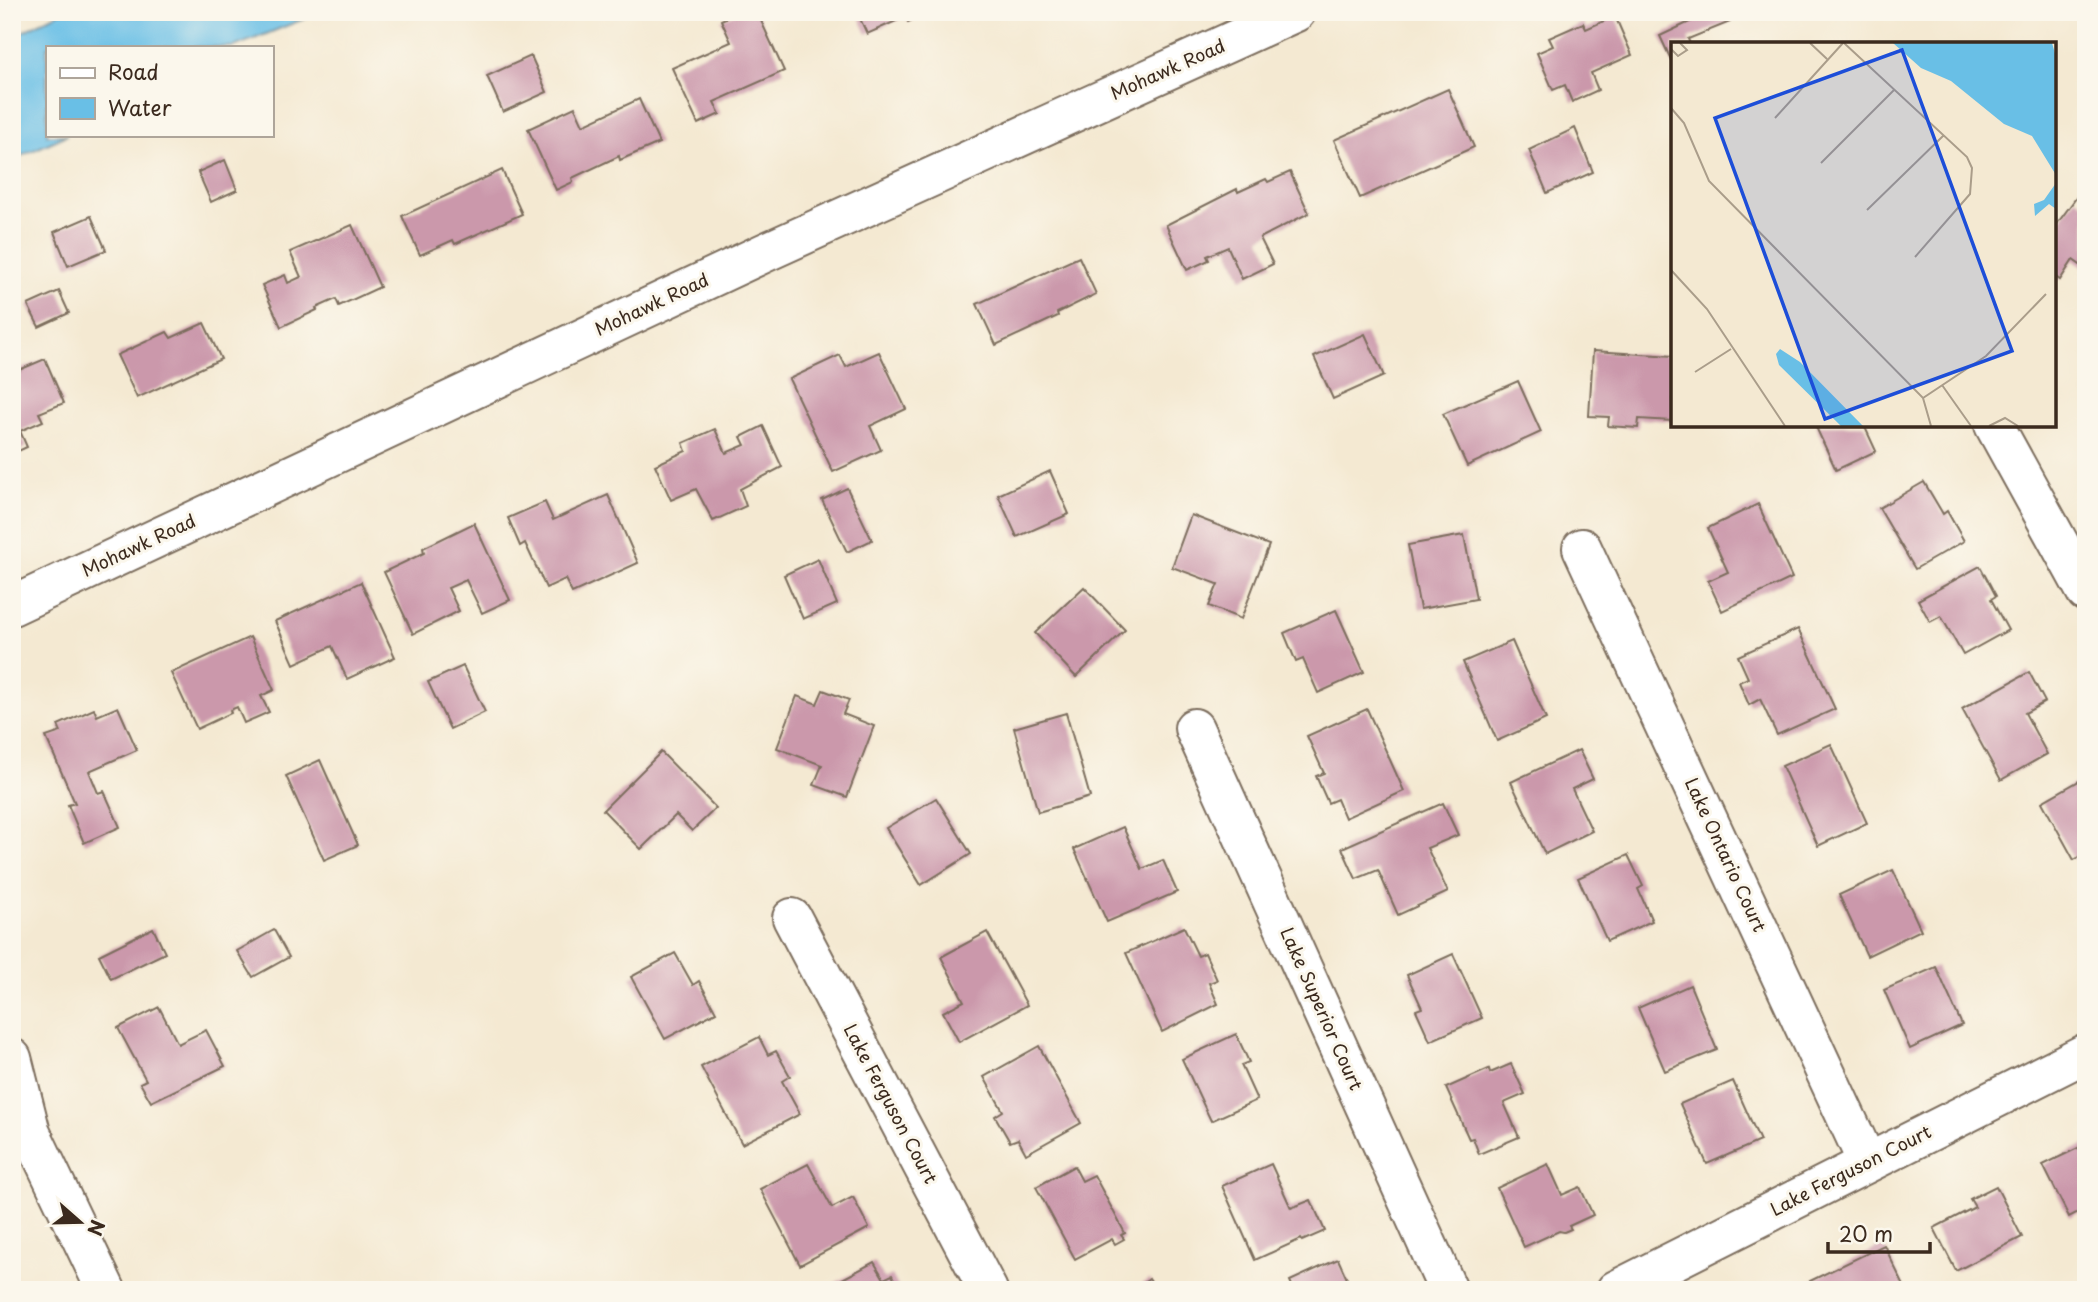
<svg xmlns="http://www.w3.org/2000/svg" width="2098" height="1302" viewBox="0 0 2098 1302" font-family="'Playpen Sans',sans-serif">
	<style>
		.water { fill: #69bfe6; stroke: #527482; stroke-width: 2 }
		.building { fill: #cb98ab }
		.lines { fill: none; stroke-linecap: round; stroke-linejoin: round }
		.street-casing { stroke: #7c6d5d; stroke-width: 42 }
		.street { stroke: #fff; stroke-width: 38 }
		.labels { text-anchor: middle; stroke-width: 6; stroke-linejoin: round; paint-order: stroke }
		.street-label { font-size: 18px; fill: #3b2a1e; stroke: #fbf7ec }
		.inset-road { fill: none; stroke: #aa9d8a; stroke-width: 2 }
		.view { fill: #1d4ed8; fill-opacity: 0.15; stroke: #1d4ed8; stroke-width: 3.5 }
		.inset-edge { fill: none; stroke: #3b2a1e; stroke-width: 3.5 }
	</style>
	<rect width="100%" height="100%" fill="#fbf7ec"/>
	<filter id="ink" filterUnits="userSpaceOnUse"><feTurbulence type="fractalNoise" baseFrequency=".0143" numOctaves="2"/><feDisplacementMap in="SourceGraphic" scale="14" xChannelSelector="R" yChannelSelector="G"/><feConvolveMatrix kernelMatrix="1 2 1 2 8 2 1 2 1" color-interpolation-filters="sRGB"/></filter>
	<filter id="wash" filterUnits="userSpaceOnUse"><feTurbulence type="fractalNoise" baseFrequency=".00686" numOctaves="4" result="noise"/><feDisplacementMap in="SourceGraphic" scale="28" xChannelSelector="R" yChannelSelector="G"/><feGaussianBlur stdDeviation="1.57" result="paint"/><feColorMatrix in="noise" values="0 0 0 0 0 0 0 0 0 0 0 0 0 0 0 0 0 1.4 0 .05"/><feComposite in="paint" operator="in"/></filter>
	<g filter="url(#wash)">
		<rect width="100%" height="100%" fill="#f4e9d2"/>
		<!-- water -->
		<polygon class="water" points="61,12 321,12 234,47 47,47 47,135 67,135 12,160 12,37"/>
		<g id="blocks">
			<!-- building -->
			<g class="building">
				<polygon points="739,12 757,12 784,71 714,102 720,114 698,124 672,68 731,42 721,20"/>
				<polygon points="857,12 930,12 908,22 905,17 867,34"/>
				<polygon points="1693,12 1726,12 1730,22 1688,39 1690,44 1673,44 1673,64 1660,36 1696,19"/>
				<polygon points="1615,16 1632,55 1591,73 1598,90 1572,102 1565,85 1553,90 1537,53 1553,46 1549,38 1583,23 1586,29"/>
				<polygon points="531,56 547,92 503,112 487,76"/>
				<polygon points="1448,89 1474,147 1360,198 1334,140"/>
				<polygon points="639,99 659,143 620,160 619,156 572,178 573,182 556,190 528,129 575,107 583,125"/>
				<polygon points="1575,128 1593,172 1547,193 1529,150"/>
				<polygon points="225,160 237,190 211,202 198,172"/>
				<polygon points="502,170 522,214 455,244 453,240 420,255 402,216"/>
				<polygon points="1290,172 1309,213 1260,238 1273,264 1242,279 1228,247 1207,256 1209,260 1187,270 1166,225 1237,189 1238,192 1266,179 1268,182"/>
				<polygon points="2076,198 2086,205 2086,269 2073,260 2060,280 2054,276 2054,228"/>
				<polygon points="91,216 106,250 68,266 54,232"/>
				<polygon points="352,225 380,287 339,306 336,299 316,308 317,310 281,327 262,285 285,275 288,283 301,277 290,252"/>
				<polygon points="1079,257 1096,294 1057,313 1058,316 996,345 977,304"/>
				<polygon points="59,291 69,313 39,327 28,305"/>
				<polygon points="204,323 221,359 137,398 117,355 167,332 171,338"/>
				<polygon points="1365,334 1384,376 1333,399 1314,357"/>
				<polygon points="1593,351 1673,356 1673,421 1639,419 1638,428 1608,426 1609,417 1589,416"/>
				<polygon points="879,352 906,409 870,426 881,450 833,472 789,379 840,355 846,367"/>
				<polygon points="45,359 64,403 39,413 43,421 20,431 27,447 12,454 12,373"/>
				<polygon points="1518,381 1541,432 1467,466 1443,414"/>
				<polygon points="1815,425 1864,425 1876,451 1836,470"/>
				<polygon points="763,426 782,467 740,489 746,506 713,521 696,489 671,500 655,465 686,451 683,443 715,429 726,453 745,445 741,437"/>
				<polygon points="1050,471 1069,514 1017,537 998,495"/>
				<polygon points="1924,482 1943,514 1947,511 1964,541 1915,569 1879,508"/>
				<polygon points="847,488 872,540 847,552 822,500"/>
				<polygon points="608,495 638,563 572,593 565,579 546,588 525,543 520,546 508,518 545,502 553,520"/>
				<polygon points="1758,504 1792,578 1722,611 1708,581 1728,572 1708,528"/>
				<polygon points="1191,515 1269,545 1241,619 1209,606 1218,584 1172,567"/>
				<polygon points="474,523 510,600 482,613 466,580 448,588 459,611 413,634 384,572 424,553 423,548"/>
				<polygon points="1464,535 1476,599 1420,609 1408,545"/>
				<polygon points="818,559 837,604 803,619 784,575"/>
				<polygon points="1980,566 1996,596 1991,599 2008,630 1963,655 1941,616 1930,622 1918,600"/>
				<polygon points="361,582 395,657 347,679 332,646 294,664 275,621"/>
				<polygon points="1084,587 1125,630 1076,677 1035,633"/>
				<polygon points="1336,610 1364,672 1318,693 1303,659 1296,662 1284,633"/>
				<polygon points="1798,629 1835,709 1777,735 1760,699 1749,705 1739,682 1748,678 1738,656"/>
				<polygon points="250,637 274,690 261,696 269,712 244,723 237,707 230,710 231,713 197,729 171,673"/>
				<polygon points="1512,641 1546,719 1497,741 1463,662"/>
				<polygon points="463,666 485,712 450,729 428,682"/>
				<polygon points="2029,672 2045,702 2025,713 2047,754 2001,780 1962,709"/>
				<polygon points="823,690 849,700 843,714 874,726 847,797 814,785 822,765 777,748 797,696 817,704"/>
				<polygon points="118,707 137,750 89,771 98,793 104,791 120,827 84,843 68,805 75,803 46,737 61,732 58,725 94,709 97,716"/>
				<polygon points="1367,709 1404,791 1345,818 1337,799 1328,803 1316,776 1324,773 1307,736"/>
				<polygon points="1066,713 1090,797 1038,812 1014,728"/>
				<polygon points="1831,744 1867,823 1818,846 1782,766"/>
				<polygon points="1579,750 1593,779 1572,789 1592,831 1545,854 1511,782"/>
				<polygon points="661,752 716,808 692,831 676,815 641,849 603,810"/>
				<polygon points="320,760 358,845 324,860 286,776"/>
				<polygon points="2086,777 2086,854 2074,860 2042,802"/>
				<polygon points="936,798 971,854 921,885 886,828"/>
				<polygon points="1443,803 1458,835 1427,848 1448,892 1398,915 1378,870 1356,879 1342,848"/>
				<polygon points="1123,827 1142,869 1163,860 1177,892 1107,922 1074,849"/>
				<polygon points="1628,855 1643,886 1638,889 1652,921 1607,941 1578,878"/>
				<polygon points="1893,870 1921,930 1867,956 1839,895"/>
				<polygon points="1184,927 1198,956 1205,953 1217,980 1209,983 1218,1004 1162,1032 1126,953"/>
				<polygon points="153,928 165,953 111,979 99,955"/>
				<polygon points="274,930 289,957 253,977 237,951"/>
				<polygon points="987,932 1027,1005 959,1042 943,1012 964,1001 941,957"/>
				<polygon points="675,953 693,985 699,981 716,1012 665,1039 631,977"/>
				<polygon points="1453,954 1482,1018 1430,1041 1416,1010 1422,1008 1407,975"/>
				<polygon points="1936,967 1962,1025 1910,1049 1884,990"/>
				<polygon points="1690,985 1717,1050 1665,1071 1638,1008"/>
				<polygon points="159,1007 178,1044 206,1030 225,1066 151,1102 140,1083 146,1080 118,1028"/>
				<polygon points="1236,1034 1249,1062 1241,1065 1257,1100 1211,1121 1182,1059"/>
				<polygon points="759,1037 768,1055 776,1051 790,1076 782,1081 800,1114 742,1144 701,1067"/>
				<polygon points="1039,1046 1081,1123 1026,1154 1018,1139 1010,1142 995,1116 1003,1111 984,1077"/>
				<polygon points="1511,1064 1525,1094 1504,1103 1519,1137 1479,1154 1473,1138 1469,1139 1446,1088 1489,1069 1490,1073"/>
				<polygon points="1733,1081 1760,1141 1707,1164 1680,1104"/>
				<polygon points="2086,1144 2086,1208 2069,1217 2043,1165"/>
				<polygon points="808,1164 832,1208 853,1197 869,1228 800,1265 760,1189"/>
				<polygon points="1271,1164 1291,1208 1311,1200 1325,1231 1302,1241 1301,1239 1255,1260 1222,1186"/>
				<polygon points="1548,1164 1562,1195 1580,1187 1593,1215 1569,1226 1571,1229 1564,1232 1559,1231 1524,1247 1497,1188"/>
				<polygon points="1074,1166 1082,1181 1094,1175 1125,1233 1121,1235 1124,1239 1115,1244 1112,1239 1075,1259 1036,1187"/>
				<polygon points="1996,1186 2022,1237 1956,1271 1934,1228 1975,1207 1970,1199"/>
				<polygon points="1884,1245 1904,1286 1896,1290 1814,1290 1810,1281"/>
				<polygon points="1338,1259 1352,1290 1294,1290 1290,1281"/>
				<polygon points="874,1262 884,1279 892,1275 900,1290 822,1290"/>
				<polygon points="1149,1279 1157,1290 1135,1290"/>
			</g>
		</g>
	</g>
	<g filter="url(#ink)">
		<use href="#blocks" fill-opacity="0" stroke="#7c6d5d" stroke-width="2"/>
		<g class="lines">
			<defs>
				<g id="street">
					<polyline points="1994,425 2086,592"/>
					<polyline points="1582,548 1867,1162"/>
					<polyline points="12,606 764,253 1296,12"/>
					<polyline points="1194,728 1448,1290"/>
					<polyline points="792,918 988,1290"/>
					<polyline points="12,1058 31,1133 106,1290"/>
					<polyline points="1616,1290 2086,1053"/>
				</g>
			</defs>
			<!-- street casing -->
			<use href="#street" class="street-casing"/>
			<!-- street -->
			<use href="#street" class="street"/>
		</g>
	</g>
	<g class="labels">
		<!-- street labels -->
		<g class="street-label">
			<text transform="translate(1168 70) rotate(-24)" y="6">Mohawk Road</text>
			<text transform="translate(652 305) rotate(-25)" y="6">Mohawk Road</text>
			<text transform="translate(139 546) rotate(-25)" y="6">Mohawk Road</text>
			<text transform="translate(1725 855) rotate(65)" y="6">Lake Ontario Court</text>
			<text transform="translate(1321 1009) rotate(66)" y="6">Lake Superior Court</text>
			<text transform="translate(890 1104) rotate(62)" y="6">Lake Ferguson Court</text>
			<text transform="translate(1851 1171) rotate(-27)" y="6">Lake Ferguson Court</text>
		</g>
	</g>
	<!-- overview -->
	<g transform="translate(1671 42)">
		<rect width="385" height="385" fill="#f4e9d2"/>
		<path d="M222 1H381L385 15V133L361 94 333 82 280 39 250 26ZM385 141V167L378 162 364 174 363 162 373 158ZM109 307 129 320 192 384H170L108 323 105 312Z" fill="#69bfe6"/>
		<path class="inset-road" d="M139 1 156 17M173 1 296 115 301 126 299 152 244 215M0 7 7 14 16 8 9 1M0 66 13 81 38 139 252 356 315 314 375 252M104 76 172 1M150 121 223 48M196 168 272 94M0 228 36 267 114 384M24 330 60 307M271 343 300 384M252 356 260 384M318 384 334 376 347 384"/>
		<path class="view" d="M231 8 341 309 154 377 44 76Z"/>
		<rect width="385" height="385" class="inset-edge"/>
	</g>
	<!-- margin -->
	<rect width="2098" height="1302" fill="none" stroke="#fbf7ec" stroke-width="42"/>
	<!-- legend -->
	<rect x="46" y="46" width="228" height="91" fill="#fbf7ec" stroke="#aea59a" stroke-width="2"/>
	<rect x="60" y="68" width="35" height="10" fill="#ffffff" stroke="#aea59a" stroke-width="2"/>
	<text x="108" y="80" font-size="21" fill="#3b2a1e">Road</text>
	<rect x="60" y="98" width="35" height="21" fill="#69bfe6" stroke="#aea59a" stroke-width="2"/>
	<text x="108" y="116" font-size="21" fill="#3b2a1e">Water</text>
	<!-- north arrow -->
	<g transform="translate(80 1222) rotate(110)" stroke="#fbf7ec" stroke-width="5" paint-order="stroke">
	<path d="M0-5L12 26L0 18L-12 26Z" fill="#3b2a1e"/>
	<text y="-10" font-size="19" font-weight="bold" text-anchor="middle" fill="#3b2a1e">N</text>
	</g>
	<!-- scale -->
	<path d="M1828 1242v10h102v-10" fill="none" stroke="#3b2a1e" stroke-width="3.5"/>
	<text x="1839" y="1242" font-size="21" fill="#3b2a1e" stroke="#fbf7ec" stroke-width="5" paint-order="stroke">20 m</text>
</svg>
